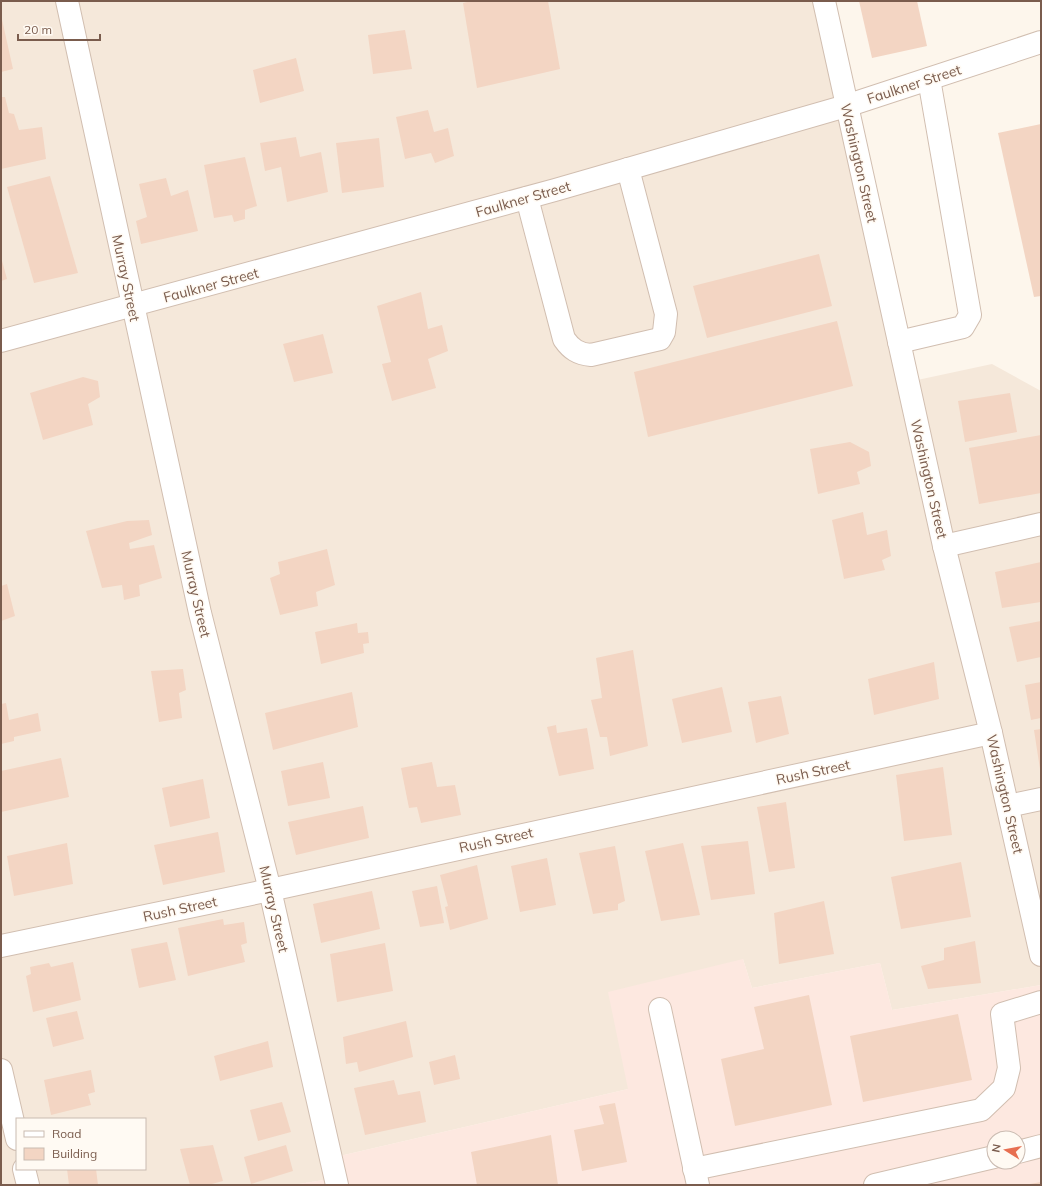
<svg xmlns="http://www.w3.org/2000/svg" width="1042" height="1186" viewBox="0 0 1042 1186" font-family="Mulish,sans-serif">
	<style>
		.residential { fill: #f5e8da; fill-rule: evenodd }
		.commercial { fill: #fde8e0; fill-rule: evenodd }
		.building { fill: #f3d5c3 }
		.lines { fill: none; stroke-linecap: round; stroke-linejoin: round }
		.minor-casing { stroke: #d1beb0; stroke-width: 24 }
		.minor { stroke: #fff; stroke-width: 22 }
		.labels { text-anchor: middle; stroke-width: 3; stroke-linejoin: round; paint-order: stroke }
		.street-label { font-size: 14px; fill: #7a5c4d; stroke: #fffaf3 }
	</style>
	<rect width="100%" height="100%" fill="#fdf6ec"/>
	<!-- residential -->
	<path class="residential" d="M1 1H824L908 382 992 364 1041 391V985L892 1010 880 963 752 988 743 959 628 1089 331 1158 336 1178 293 1185H1ZM17 1119H145V1169H17Z"/>
	<!-- commercial -->
	<path class="commercial" d="M743 959 752 988 880 963 892 1010 1041 985V1185H293L335 1178 331 1158 628 1089 608 992ZM994 1138H1018V1162H994Z"/>
	<!-- building -->
	<g class="building">
		<polygon points="471,1 548,1 560,69 477,88 463,3"/>
		<polygon points="859,1 917,1 927,46 872,58"/>
		<polygon points="1,15 13,69 1,72"/>
		<polygon points="405,30 412,69 373,74 368,35"/>
		<polygon points="296,58 304,91 260,103 253,70"/>
		<polygon points="1,97 5,97 9,113 14,114 19,130 42,127 46,159 1,169"/>
		<polygon points="428,110 434,132 448,128 454,156 435,163 431,153 405,159 396,117"/>
		<polygon points="1041,124 1041,296 1034,297 998,133"/>
		<polygon points="296,137 300,157 321,152 328,192 287,202 281,167 265,171 260,143"/>
		<polygon points="379,138 384,187 342,193 336,143"/>
		<polygon points="245,157 257,206 245,210 245,219 234,222 232,215 214,218 204,165"/>
		<polygon points="50,176 78,273 34,283 7,187"/>
		<polygon points="166,178 171,196 188,190 198,231 141,244 136,221 147,217 139,184"/>
		<polygon points="819,254 832,306 707,338 693,286"/>
		<polygon points="1,257 7,279 1,281"/>
		<polygon points="421,292 428,329 442,325 448,351 428,359 436,388 392,401 382,364 391,362 377,306"/>
		<polygon points="837,321 853,386 648,437 634,372"/>
		<polygon points="323,334 333,373 294,382 283,344"/>
		<polygon points="83,377 98,381 100,397 88,404 93,425 43,440 30,393"/>
		<polygon points="1010,393 1017,432 965,442 958,401"/>
		<polygon points="1041,435 1041,493 979,504 969,448"/>
		<polygon points="850,442 869,452 871,466 857,472 860,484 818,494 810,449"/>
		<polygon points="863,512 867,535 887,530 891,556 882,560 885,570 844,579 832,520"/>
		<polygon points="149,520 152,535 129,543 130,549 154,545 162,578 139,585 140,596 124,600 122,585 102,588 86,531 127,521"/>
		<polygon points="327,549 335,585 316,592 318,606 280,615 270,578 280,574 278,562"/>
		<polygon points="1041,562 1041,602 1002,608 995,572"/>
		<polygon points="7,584 15,616 1,621 1,586"/>
		<polygon points="1041,621 1041,657 1017,662 1009,627"/>
		<polygon points="357,623 358,633 368,632 369,643 363,644 364,653 321,664 315,632"/>
		<polygon points="633,650 648,746 610,756 607,737 600,737 591,700 602,698 596,658"/>
		<polygon points="934,662 939,699 874,715 868,679"/>
		<polygon points="183,669 186,690 179,693 182,718 159,722 151,671"/>
		<polygon points="1041,682 1041,718 1031,720 1025,685"/>
		<polygon points="722,687 732,732 682,743 672,699"/>
		<polygon points="352,692 358,727 273,750 265,713"/>
		<polygon points="781,696 789,734 756,743 748,702"/>
		<polygon points="6,703 9,720 38,713 41,731 14,737 14,741 1,744 1,704"/>
		<polygon points="556,725 557,733 587,728 594,769 559,776 547,727"/>
		<polygon points="1041,729 1041,769 1040,769 1034,730"/>
		<polygon points="61,758 69,797 1,812 1,771"/>
		<polygon points="323,762 330,798 288,806 281,771"/>
		<polygon points="432,762 437,787 455,785 461,815 421,823 417,807 409,808 401,768"/>
		<polygon points="943,767 952,835 904,841 896,775"/>
		<polygon points="203,779 210,818 170,827 162,788"/>
		<polygon points="786,802 795,868 769,872 757,807"/>
		<polygon points="363,806 369,838 296,855 288,822"/>
		<polygon points="218,832 225,872 163,885 154,845"/>
		<polygon points="748,841 755,894 711,900 701,846"/>
		<polygon points="67,843 73,884 14,896 7,856"/>
		<polygon points="683,843 700,915 661,921 645,851"/>
		<polygon points="615,846 625,901 618,904 618,910 593,914 579,853"/>
		<polygon points="547,858 556,905 520,912 511,866"/>
		<polygon points="961,862 971,917 901,929 891,877"/>
		<polygon points="477,865 488,919 450,930 445,907 448,906 440,875"/>
		<polygon points="437,886 444,923 420,927 412,891"/>
		<polygon points="372,891 380,929 321,943 313,904"/>
		<polygon points="824,901 834,954 779,964 774,913"/>
		<polygon points="223,919 224,925 244,922 247,943 241,945 245,962 188,976 178,928"/>
		<polygon points="975,941 981,983 928,989 921,966 944,960 944,948"/>
		<polygon points="167,942 176,980 139,988 131,949"/>
		<polygon points="385,943 393,991 337,1002 330,954"/>
		<polygon points="73,962 81,1000 33,1012 26,976 31,974 30,967 49,963 51,967"/>
		<polygon points="809,995 832,1105 735,1126 721,1059 764,1049 754,1007"/>
		<polygon points="77,1011 84,1039 53,1047 46,1018"/>
		<polygon points="958,1014 972,1080 863,1102 850,1036"/>
		<polygon points="406,1021 413,1057 359,1072 357,1062 346,1064 343,1037"/>
		<polygon points="268,1041 273,1067 220,1081 214,1056"/>
		<polygon points="455,1055 460,1079 434,1085 429,1062"/>
		<polygon points="91,1070 95,1092 88,1094 91,1105 51,1115 44,1080"/>
		<polygon points="394,1080 398,1095 420,1091 426,1122 365,1135 354,1088"/>
		<polygon points="282,1102 291,1132 258,1141 250,1110"/>
		<polygon points="615,1103 627,1162 582,1171 574,1130 604,1124 599,1106"/>
		<polygon points="551,1135 558,1185 477,1185 471,1152"/>
		<polygon points="213,1145 223,1181 208,1185 190,1185 180,1149"/>
		<polygon points="286,1145 293,1171 251,1184 244,1157"/>
		<polygon points="67,1169 96,1169 98,1185 69,1185"/>
		<polygon points="1041,1182 1041,1185 1030,1185 1030,1184"/>
	</g>
	<g class="lines">
		<defs>
			<g id="minor">
				<polyline points="67,1 200,613 270,890 337,1185"/>
				<polyline points="824,1 944,546 991,733 1041,955"/>
				<path d="M527 198 564 339C571 349 578 354 591 355L660 339 664 332 666 314 628 169"/>
				<polyline points="1,341 555,190 846,106 1041,42"/>
				<polyline points="899,342 963,327 970,315 929,79"/>
				<polyline points="944,546 1041,524"/>
				<polyline points="1008,806 1041,799"/>
				<polyline points="1,946 270,890 991,733"/>
				<polyline points="660,1009 698,1185"/>
				<polyline points="1,1070 17,1139"/>
				<polyline points="1018,1152 1041,1146"/>
				<polyline points="24,1169 28,1185"/>
				<polyline points="694,1169 981,1110 1004,1088 1009,1068 1002,1014 1041,1002"/>
				<polyline points="875,1185 994,1157"/>
			</g>
		</defs>
		<!-- minor casing -->
		<use href="#minor" class="minor-casing"/>
		<!-- minor -->
		<use href="#minor" class="minor"/>
	</g>
	<g class="labels">
		<!-- street labels -->
		<g class="street-label">
			<text transform="translate(914 84) rotate(-18)" y="5">Faulkner Street</text>
			<text transform="translate(859 163) rotate(77)" y="5">Washington Street</text>
			<text transform="translate(523 199) rotate(-16)" y="5">Faulkner Street</text>
			<text transform="translate(126 278) rotate(78)" y="5">Murray Street</text>
			<text transform="translate(211 285) rotate(-15)" y="5">Faulkner Street</text>
			<text transform="translate(929 479) rotate(77)" y="5">Washington Street</text>
			<text transform="translate(196 594) rotate(77)" y="5">Murray Street</text>
			<text transform="translate(813 772) rotate(-12)" y="5">Rush Street</text>
			<text transform="translate(1005 794) rotate(77)" y="5">Washington Street</text>
			<text transform="translate(496 840) rotate(-12)" y="5">Rush Street</text>
			<text transform="translate(180 909) rotate(-12)" y="5">Rush Street</text>
			<text transform="translate(274 909) rotate(77)" y="5">Murray Street</text>
		</g>
	</g>
	<!-- border -->
	<rect width="1042" height="1186" fill="none" stroke="#7a5c4d" stroke-width="4"/>
	<!-- legend -->
	<rect x="16" y="1118" width="130" height="52" fill="#fffaf3" stroke="#cabbb1"/>
	<rect x="24" y="1131" width="20" height="6" fill="#ffffff" stroke="#cabbb1"/>
	<text x="52" y="1138" font-size="12" fill="#7a5c4d">Road</text>
	<rect x="24" y="1148" width="20" height="12" fill="#f3d5c3" stroke="#cabbb1"/>
	<text x="52" y="1158" font-size="12" fill="#7a5c4d">Building</text>
	<!-- north arrow -->
	<g transform="translate(1006 1150) rotate(281)"><circle r="19" fill="#fffaf3" stroke="#cabbb1"/>
	<path d="M0-3L7 15L0 10L-7 15Z" fill="#e76f51"/>
	<text y="-6" font-size="11" font-weight="bold" text-anchor="middle" fill="#7a5c4d">N</text>
	</g>
	<!-- scale -->
	<path d="M18 34v6h82v-6" fill="none" stroke="#7a5c4d" stroke-width="2"/>
	<text x="24" y="34" font-size="12" fill="#7a5c4d" stroke="#fffaf3" stroke-width="3" paint-order="stroke">20 m</text>
</svg>
